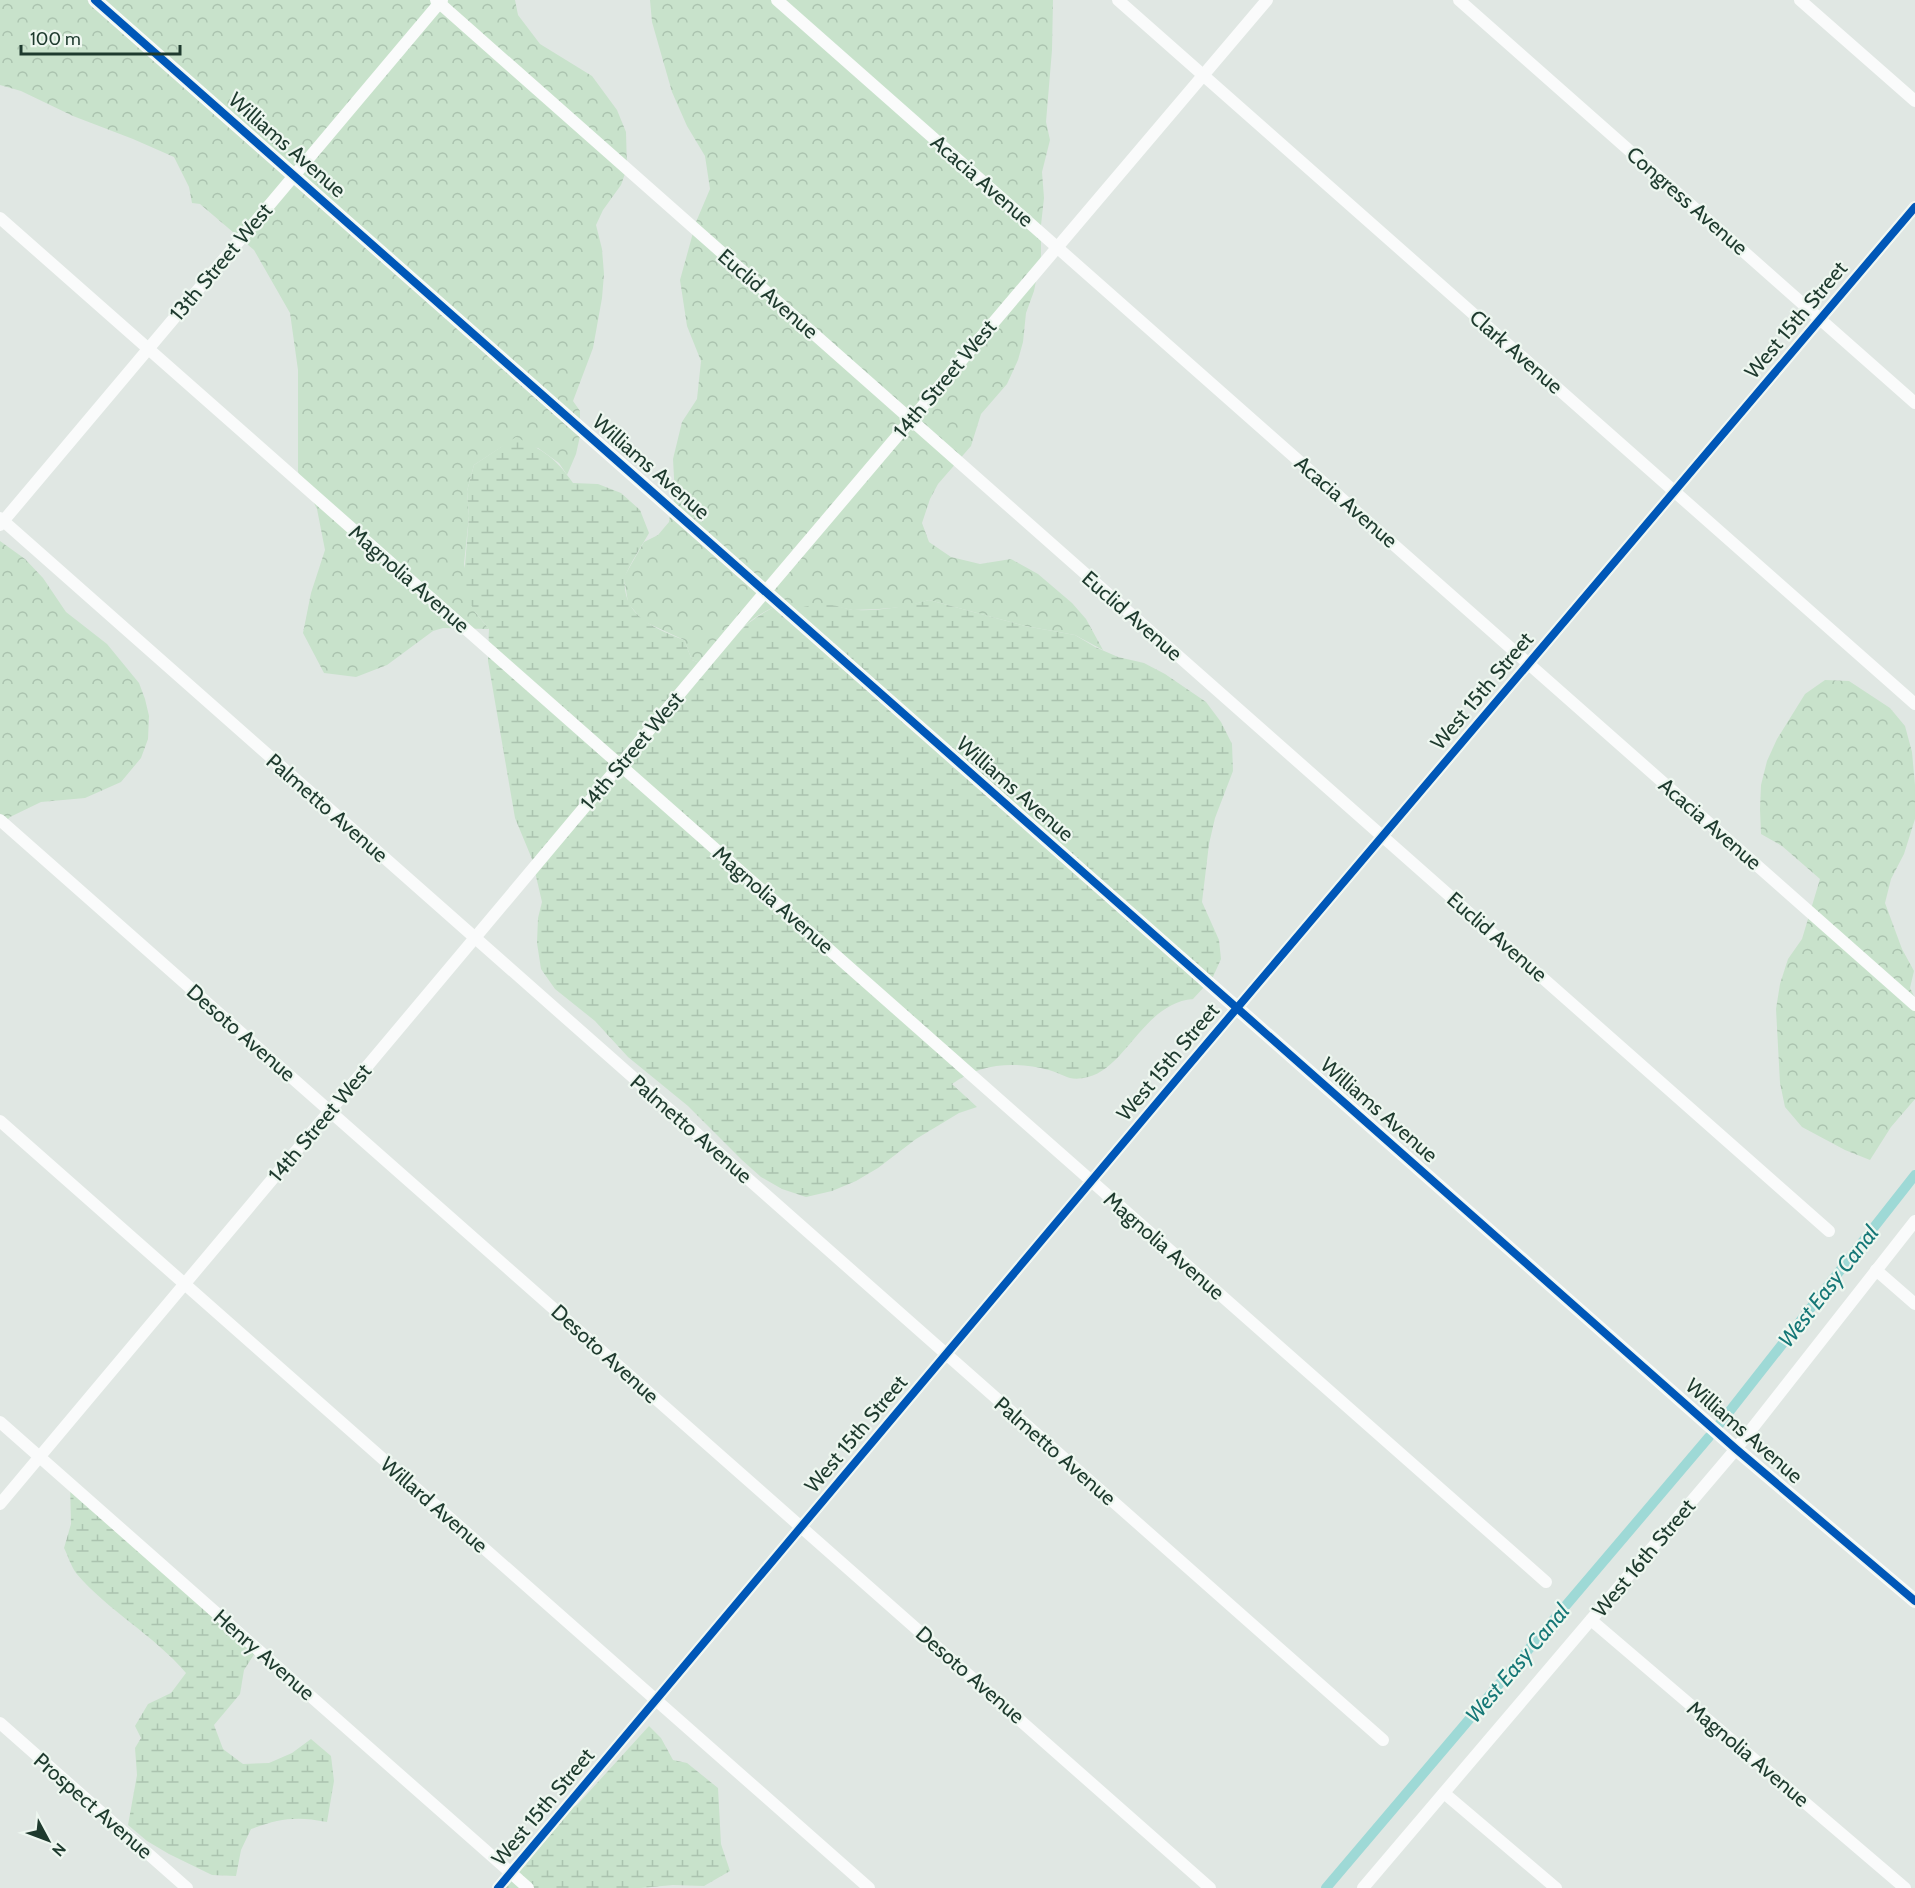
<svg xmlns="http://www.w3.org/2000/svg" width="1915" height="1888" viewBox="0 0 1915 1888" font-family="Cabin,sans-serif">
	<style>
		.forest { fill: url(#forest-crowns) }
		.wetland { fill: url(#wetland-marsh) }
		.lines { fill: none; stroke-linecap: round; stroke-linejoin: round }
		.canal { stroke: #9ed9d6; stroke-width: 10 }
		.minor { stroke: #fafbfb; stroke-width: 12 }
		.tertiary { stroke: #fafbfb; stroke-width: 14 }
		.cycleway-casing { stroke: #eef7f0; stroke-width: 11 }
		.cycleway { stroke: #0057b8; stroke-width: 8 }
		.labels { text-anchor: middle; stroke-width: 4.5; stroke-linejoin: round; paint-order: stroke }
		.street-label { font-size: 21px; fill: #1e3a2e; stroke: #eef7f0 }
		.water-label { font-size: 22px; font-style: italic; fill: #167877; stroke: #eef7f0 }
	</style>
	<defs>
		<pattern id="forest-crowns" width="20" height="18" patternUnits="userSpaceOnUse" patternTransform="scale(1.5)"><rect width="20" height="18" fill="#c8e2cb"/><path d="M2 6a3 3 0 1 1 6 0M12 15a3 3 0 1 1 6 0" fill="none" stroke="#abc3af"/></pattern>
		<pattern id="wetland-marsh" width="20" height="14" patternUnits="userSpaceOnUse" patternTransform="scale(1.5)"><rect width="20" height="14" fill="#c8e2cb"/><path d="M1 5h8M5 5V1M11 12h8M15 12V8" fill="none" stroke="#abc3af"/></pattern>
	</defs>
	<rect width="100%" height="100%" fill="#e0e7e3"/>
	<!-- forest -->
	<g class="forest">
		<polygon points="0,0 87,0 580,436 576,454 567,475 559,463 538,448 503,446 474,465 467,491 469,516 464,564 475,612 489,629 443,628 433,631 387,665 356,677 324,673 303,633 311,593 325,550 317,509 298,472 298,370 290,313 254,250 200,204 192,203 189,187 174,157 133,139 73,116 21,91 0,85"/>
		<polygon points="103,0 515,0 518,15 540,44 592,76 617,110 626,132 627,168 621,185 603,210 596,225 602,249 604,274 602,298 593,348 573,401 580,411 580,421"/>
		<polygon points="650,0 1053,0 1052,50 1046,122 1050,140 1042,172 1044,198 1041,225 1041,256 1034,291 1026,313 1023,342 1018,360 1007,384 981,414 971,446 938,484 930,499 922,523 929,542 951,557 980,564 1011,559 1038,574 1072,603 1086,619 1103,650 1075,635 1025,626 929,600 904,607 879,609 853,610 828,605 794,610 673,503 675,496 673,459 682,422 697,399 701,361 687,326 680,280 696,222 710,189 705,156 687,126 672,92 652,22"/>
		<path d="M670 515 774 607C764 612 754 617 746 625 737 633 719 659 710 662 704 665 699 663 692 660L684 640 643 621 628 603 624 577 644 542 658 535 669 522Z"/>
		<polygon points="0,541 25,559 43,578 66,612 107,644 139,683 145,699 149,716 148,739 141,758 121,782 85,798 41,802 10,817 0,827"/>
		<polygon points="1825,680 1849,681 1890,708 1905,726 1912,752 1915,785 1915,819 1904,854 1891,879 1885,903 1902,949 1914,971 1910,988 1915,998 1915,1099 1891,1127 1870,1160 1845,1150 1802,1127 1785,1107 1780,1083 1776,1009 1780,984 1788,959 1802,939 1820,879 1782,846 1761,834 1760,809 1761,785 1767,761 1777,739 1805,694"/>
	</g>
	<!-- wetland -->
	<g class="wetland">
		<path d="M516 437C544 451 555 457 573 483L598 484 621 493 640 510 649 533C644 542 625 572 625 578 621 616 656 629 684 640L692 660C699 663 704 665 710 662 721 657 727 643 736 635 747 623 759 615 774 607L1204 987 1193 999C1144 1003 1126 1068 1088 1077 1069 1082 1066 1075 1049 1070 1015 1061 980 1063 952 1084L977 1107 959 1113 916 1139 878 1168 856 1181 832 1191 806 1197 782 1189 761 1177 742 1160 688 1106 628 1057 595 1021 555 989 541 969 537 943 538 918 542 902 532 859 515 818 488 661 489 629 475 612 463 589 469 516 467 491 474 465Z"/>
		<path d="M929 600 1025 626 1075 635 1095 647 1118 657 1144 663 1165 674 1206 702 1221 722 1232 744 1233 771 1215 818 1209 844 1202 902 1219 940 1221 959 1212 979 794 610C805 606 819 603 831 605 839 606 846 609 854 610 880 611 904 607 929 600Z"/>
		<path d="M70 1482 257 1650 244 1670 240 1694 214 1725 223 1749 243 1764 269 1763 292 1753 311 1739 331 1756 334 1781 327 1822C297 1816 280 1818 251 1829L241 1850 236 1876 212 1875 169 1854 147 1841 128 1825 137 1775 135 1748 141 1738 135 1726 148 1704 171 1693 186 1673C154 1635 108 1611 76 1573 71 1566 68 1556 64 1548L71 1524Z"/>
		<polygon points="649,1726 661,1738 673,1760 687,1763 718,1788 721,1844 730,1871 704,1886 673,1885 641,1888 502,1888 571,1808 577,1805"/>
	</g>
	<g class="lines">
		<!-- canal -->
		<g class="canal">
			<polyline points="1718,1426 1915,1175"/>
			<polyline points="1326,1888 1709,1437"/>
		</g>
		<!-- minor -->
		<g class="minor">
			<polyline points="436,0 1829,1231"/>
			<polyline points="777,0 1915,1005"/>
			<polyline points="1118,0 1915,704"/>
			<polyline points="1459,0 1915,403"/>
			<polyline points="1800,0 1915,101"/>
			<polyline points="0,218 1546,1582"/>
			<polyline points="0,518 1383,1740"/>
			<polyline points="0,525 442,0"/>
			<polyline points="0,820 1210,1888"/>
			<polyline points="0,1121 869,1888"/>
			<polyline points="1876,1270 1915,1304"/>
			<polyline points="0,1422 528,1888"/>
			<polyline points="0,1504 765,592 1267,0"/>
			<polyline points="1591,1620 1905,1888"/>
			<polyline points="0,1723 187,1888"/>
			<polyline points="1444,1793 1556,1888"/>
			<polyline points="498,1888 1182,1073 1915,207"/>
			<polyline points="1363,1888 1736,1449 1915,1221"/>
		</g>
		<!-- tertiary -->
		<polyline class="tertiary" points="95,0 1519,1257 1736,1449 1915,1601"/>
		<defs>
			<g id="cycleway">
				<polyline points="95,0 1519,1257 1736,1449 1915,1601"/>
				<polyline points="498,1888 1182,1073 1915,207"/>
			</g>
		</defs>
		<!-- cycleway casing -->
		<use href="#cycleway" class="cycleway-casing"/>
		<!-- cycleway -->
		<use href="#cycleway" class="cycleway"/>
	</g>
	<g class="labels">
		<!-- street labels -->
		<g class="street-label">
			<text transform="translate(287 145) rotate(41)" y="7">Williams Avenue</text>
			<text transform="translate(982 181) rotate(41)" y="7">Acacia Avenue</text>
			<text transform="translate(1687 201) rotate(41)" y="7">Congress Avenue</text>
			<text transform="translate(221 262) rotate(-50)" y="7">13th Street West</text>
			<text transform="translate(768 294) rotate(41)" y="7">Euclid Avenue</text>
			<text transform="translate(1796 320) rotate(-50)" y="7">West 15th Street</text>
			<text transform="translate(1516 352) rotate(41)" y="7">Clark Avenue</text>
			<text transform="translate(945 379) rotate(-50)" y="7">14th Street West</text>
			<text transform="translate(651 467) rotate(41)" y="7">Williams Avenue</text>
			<text transform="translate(1346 502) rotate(41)" y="7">Acacia Avenue</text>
			<text transform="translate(409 579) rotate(41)" y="7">Magnolia Avenue</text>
			<text transform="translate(1132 616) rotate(41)" y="7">Euclid Avenue</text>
			<text transform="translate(1482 691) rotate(-50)" y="7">West 15th Street</text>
			<text transform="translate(632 751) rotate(-50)" y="7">14th Street West</text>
			<text transform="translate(1015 789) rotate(41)" y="7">Williams Avenue</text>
			<text transform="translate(327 808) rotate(41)" y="7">Palmetto Avenue</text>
			<text transform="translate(1710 824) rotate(41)" y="7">Acacia Avenue</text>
			<text transform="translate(773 900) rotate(41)" y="7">Magnolia Avenue</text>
			<text transform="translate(1497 937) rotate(41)" y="7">Euclid Avenue</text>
			<text transform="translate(241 1033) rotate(41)" y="7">Desoto Avenue</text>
			<text transform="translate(1168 1062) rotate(-50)" y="7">West 15th Street</text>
			<text transform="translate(1379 1110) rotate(41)" y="7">Williams Avenue</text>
			<text transform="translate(320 1123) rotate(-50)" y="7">14th Street West</text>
			<text transform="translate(691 1129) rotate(41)" y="7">Palmetto Avenue</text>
			<text transform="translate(1164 1246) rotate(41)" y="7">Magnolia Avenue</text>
			<text transform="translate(605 1354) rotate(42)" y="7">Desoto Avenue</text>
			<text transform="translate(1744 1431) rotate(41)" y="7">Williams Avenue</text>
			<text transform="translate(856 1434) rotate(-50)" y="7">West 15th Street</text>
			<text transform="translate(1055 1451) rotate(41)" y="7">Palmetto Avenue</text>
			<text transform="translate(434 1505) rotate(41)" y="7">Willard Avenue</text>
			<text transform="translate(1644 1558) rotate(-50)" y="7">West 16th Street</text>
			<text transform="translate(264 1655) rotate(41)" y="7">Henry Avenue</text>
			<text transform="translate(970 1675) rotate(41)" y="7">Desoto Avenue</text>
			<text transform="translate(1748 1754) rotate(40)" y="7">Magnolia Avenue</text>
			<text transform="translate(93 1806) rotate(41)" y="7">Prospect Avenue</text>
			<text transform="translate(543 1807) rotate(-50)" y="7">West 15th Street</text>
		</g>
		<!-- water labels -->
		<g class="water-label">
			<text transform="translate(1828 1286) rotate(-52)" y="8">West Easy Canal</text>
			<text transform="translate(1517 1663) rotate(-50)" y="8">West Easy Canal</text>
		</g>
	</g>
	<!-- north arrow -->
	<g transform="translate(48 1840) rotate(131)" stroke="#eef7f0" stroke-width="4.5" paint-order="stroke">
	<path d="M0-4.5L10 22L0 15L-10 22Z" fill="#1e3a2e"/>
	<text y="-9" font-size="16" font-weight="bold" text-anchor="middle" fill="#1e3a2e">N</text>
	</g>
	<!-- scale -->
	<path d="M21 45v9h159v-9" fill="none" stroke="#1e3a2e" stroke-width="3"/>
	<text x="30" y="45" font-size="18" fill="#1e3a2e" stroke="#eef7f0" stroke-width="4.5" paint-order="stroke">100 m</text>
</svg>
